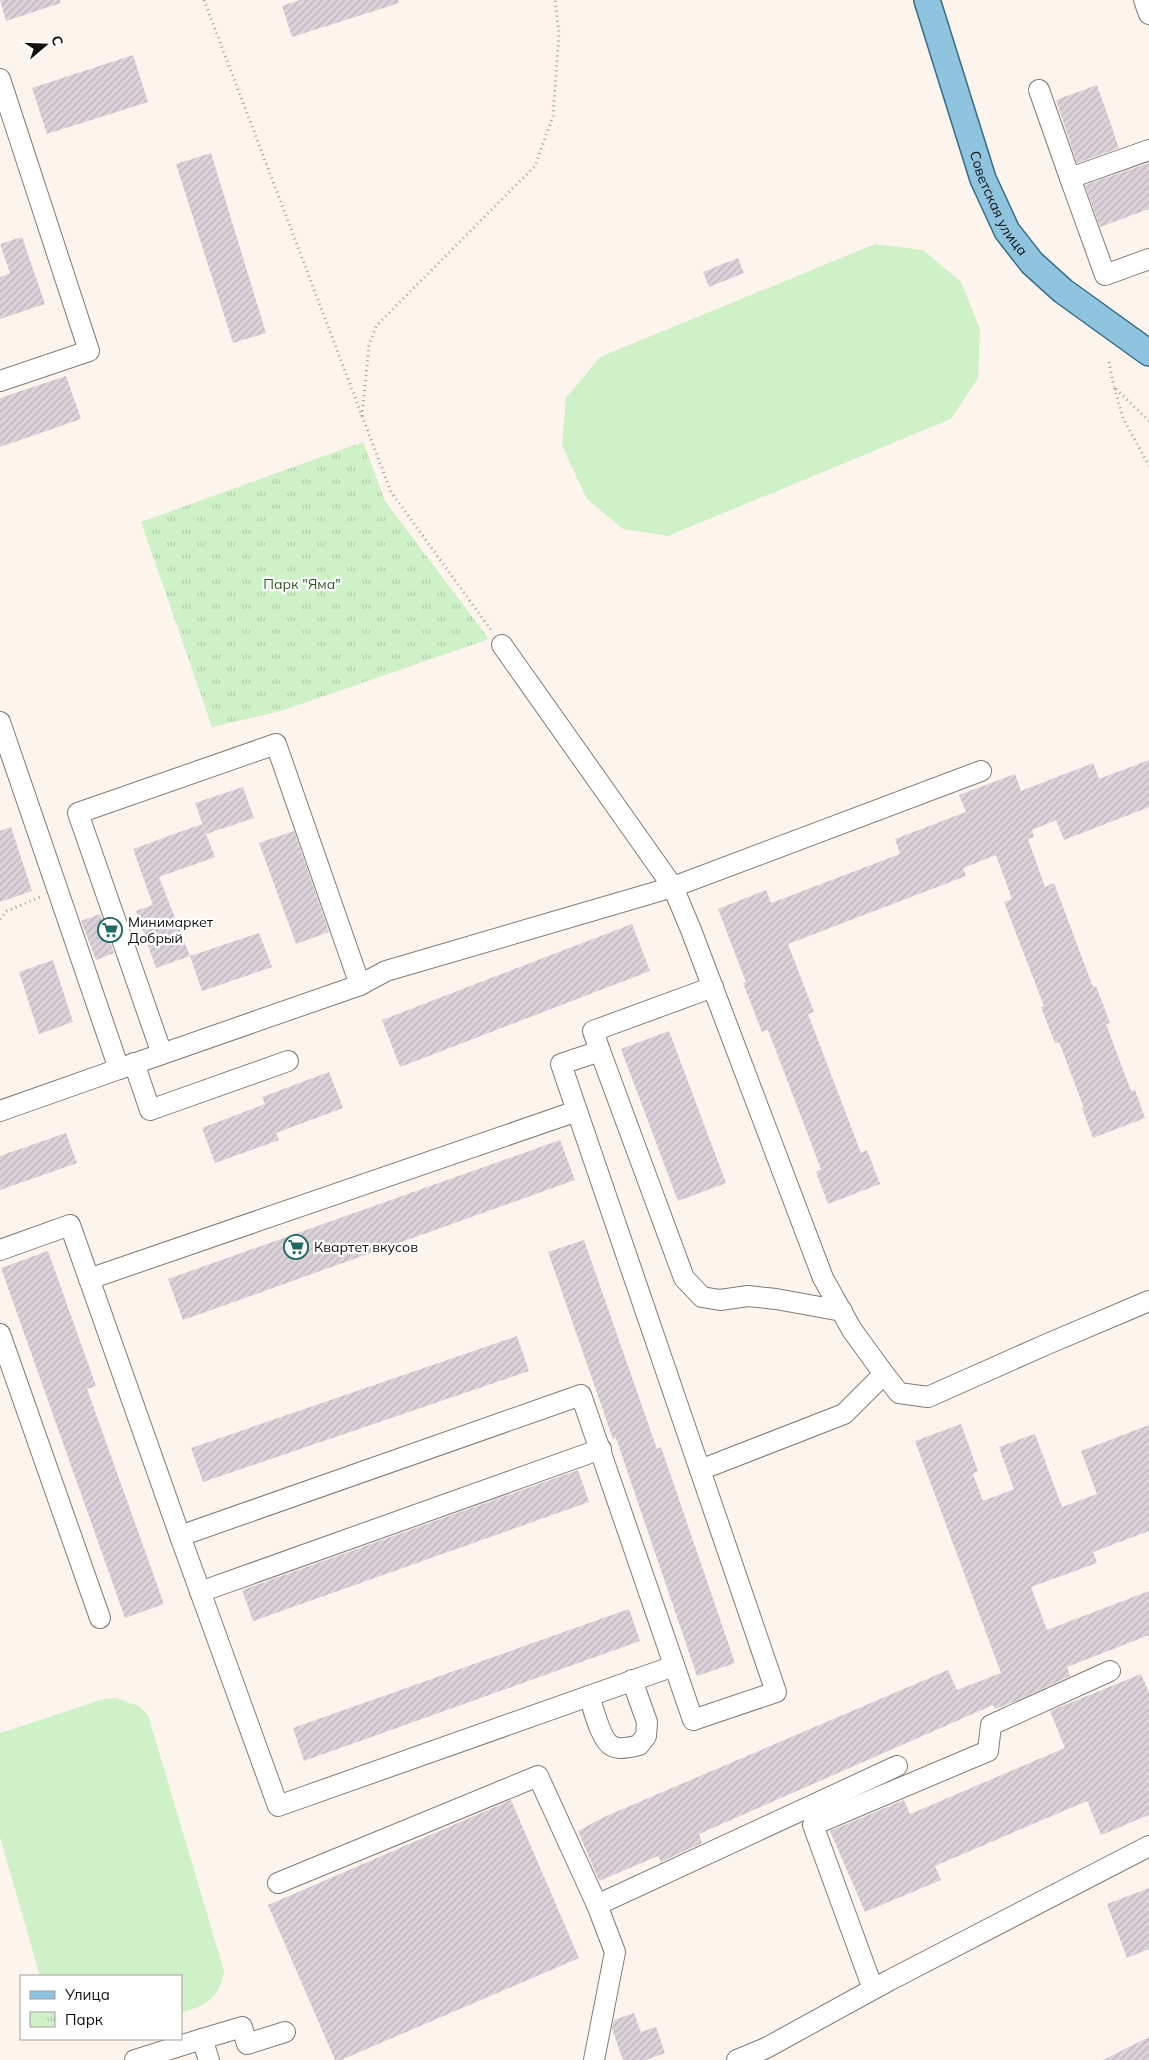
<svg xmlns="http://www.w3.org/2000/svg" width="1149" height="2060" viewBox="0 0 1149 2060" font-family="Mulish,sans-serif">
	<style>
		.park { fill: url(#park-tufts) }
		.garden { fill: #cef1c7 }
		.building { fill: url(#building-hatch) }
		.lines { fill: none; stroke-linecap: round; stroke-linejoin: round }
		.minor-casing { stroke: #837a75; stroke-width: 22 }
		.major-casing { stroke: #346c88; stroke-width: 28 }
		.path { stroke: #a69e9a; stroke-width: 3; stroke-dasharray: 1 4; stroke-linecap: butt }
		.minor { stroke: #fff; stroke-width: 20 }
		.major { stroke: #8fc4df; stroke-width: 25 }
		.labels { text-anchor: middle; stroke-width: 4.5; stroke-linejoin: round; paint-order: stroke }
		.street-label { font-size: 14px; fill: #14100e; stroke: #fff }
		.park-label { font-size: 14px; fill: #2c5c22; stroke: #fff }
		.poi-label { font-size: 14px; fill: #14100e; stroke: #fff; text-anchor: start }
	</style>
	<defs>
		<pattern id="park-tufts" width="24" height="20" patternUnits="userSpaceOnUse" patternTransform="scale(1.25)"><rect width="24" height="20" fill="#cef1c7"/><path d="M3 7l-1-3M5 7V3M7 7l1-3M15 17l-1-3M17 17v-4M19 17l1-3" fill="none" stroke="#b0ceaa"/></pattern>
		<pattern id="building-hatch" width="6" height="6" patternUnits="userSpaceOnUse" patternTransform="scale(1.25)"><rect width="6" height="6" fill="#dbd2da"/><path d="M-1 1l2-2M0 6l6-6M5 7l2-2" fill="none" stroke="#bbb3ba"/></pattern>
	</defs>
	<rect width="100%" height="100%" fill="#fef4ee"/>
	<!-- park -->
	<polygon class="park" points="363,442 385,501 489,639 281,711 212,727 141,522"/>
	<!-- garden -->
	<g class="garden">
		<polygon points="875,244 923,250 961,282 980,329 978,378 951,419 668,536 623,529 587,499 562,446 566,398 600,357"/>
		<path d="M116 1698 139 1706 148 1715 224 1971C220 1998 205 2006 181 2013V1976H40L0 1837V1733L104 1699Z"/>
	</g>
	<!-- building -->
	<g class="building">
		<polygon points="0,0 60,0 61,3 6,21"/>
		<polygon points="300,0 398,0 399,3 292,37 282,6"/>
		<polygon points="133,55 148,102 47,134 32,88"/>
		<polygon points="1097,85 1119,148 1077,163 1056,100"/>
		<polygon points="211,153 266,333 233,343 176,164"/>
		<polygon points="1149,163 1149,209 1100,227 1085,185"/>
		<polygon points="22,237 45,304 0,319 0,277 10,273 0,244"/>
		<polygon points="738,258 744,273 709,287 703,272"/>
		<polygon points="66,376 81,419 0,447 0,398"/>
		<polygon points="1149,760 1149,807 1064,840 1056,820 1032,830 1034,837 1028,839 1045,887 1054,883 1093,987 1096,986 1110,1023 1106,1024 1131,1091 1135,1090 1145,1118 1093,1138 1082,1108 1084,1108 1059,1042 1055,1043 1041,1007 1044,1006 1004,902 1012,899 996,855 963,868 966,876 788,944 814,1012 808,1014 861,1153 867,1150 880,1184 828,1204 816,1172 821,1169 768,1030 762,1032 743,983 746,982 718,909 766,890 771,903 900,854 895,839 966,812 959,795 1015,774 1021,791 1093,763 1099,779"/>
		<polygon points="243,787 254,818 206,834 195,803"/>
		<polygon points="202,824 215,857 159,877 190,956 156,968 136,911 153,905 133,849"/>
		<polygon points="11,827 32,891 0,902 0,831"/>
		<polygon points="294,831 329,932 296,944 259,843"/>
		<polygon points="100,914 114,953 96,960 81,921"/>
		<polygon points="632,924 650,971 400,1067 382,1020"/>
		<polygon points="259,933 272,967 202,991 190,956"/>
		<polygon points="53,960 73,1022 39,1034 19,972"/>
		<polygon points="669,1031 726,1183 678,1201 621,1049"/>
		<polygon points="329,1072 343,1108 276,1133 279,1140 215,1163 202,1128 265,1104 262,1097"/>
		<polygon points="66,1133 77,1163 0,1190 0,1156"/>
		<polygon points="560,1140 575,1180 183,1320 168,1279"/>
		<polygon points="584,1240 657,1449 661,1447 735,1663 697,1676 616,1438 613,1439 548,1252"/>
		<polygon points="48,1251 96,1386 87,1389 164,1604 125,1618 1,1268"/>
		<polygon points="517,1336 529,1371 203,1482 191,1448"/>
		<polygon points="961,1424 978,1471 973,1474 983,1501 1014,1489 999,1447 1035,1434 1062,1507 1097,1494 1081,1451 1149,1425 1149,1531 1093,1552 1097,1563 1031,1587 1047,1630 1149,1591 1149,1635 1067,1667 1070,1676 1016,1701 995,1709 993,1705 699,1834 702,1843 661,1862 658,1856 599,1881 578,1831 604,1817 948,1670 957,1690 1001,1673 915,1441"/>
		<polygon points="578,1470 589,1502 253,1621 242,1590"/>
		<polygon points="629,1609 640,1641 304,1761 293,1728"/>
		<polygon points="1141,1674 1149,1693 1149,1815 1101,1835 1087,1801 935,1866 941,1880 865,1912 830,1831 904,1800 910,1814 1065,1748 1050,1711"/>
		<polygon points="511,1800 579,1958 341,2060 335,2060 268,1905"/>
		<polygon points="1149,1888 1149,1949 1127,1958 1107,1904"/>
		<polygon points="634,2013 641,2032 656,2027 665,2053 646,2060 623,2060 612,2029 614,2020"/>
		<polygon points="1149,2037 1149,2060 1103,2060"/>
	</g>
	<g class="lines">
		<defs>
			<g id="minor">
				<polyline points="1144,0 1149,14"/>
				<polyline points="0,79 89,351 0,381"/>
				<polyline points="1039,90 1070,178"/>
				<polyline points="1149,150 1070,178 1105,275 1149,259"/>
				<polyline points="502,645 673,887 691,930 823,1278 852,1330 884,1374"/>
				<polyline points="0,722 119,1069 360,985 276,744 78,813 162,1054"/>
				<polyline points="360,985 386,971 673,887 981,771"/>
				<polyline points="600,1051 684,1278 702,1297 720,1300 748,1296 776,1299 842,1311"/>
				<polyline points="134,1063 150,1110 288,1061"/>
				<polyline points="0,1111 119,1069"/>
				<polyline points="577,1111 561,1064 600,1051 593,1031 713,987"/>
				<polyline points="0,1250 70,1225 180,1536 581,1395 693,1720 776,1692 700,1470 844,1414 884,1374 899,1393 928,1397 1045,1345 1149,1301"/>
				<polyline points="89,1279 577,1111 700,1470"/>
				<polyline points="0,1334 100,1618"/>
				<polyline points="180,1536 278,1806 674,1666"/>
				<polyline points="200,1592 601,1449"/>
				<path d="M589 1696C593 1707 601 1741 612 1746 619 1750 632 1747 639 1745L646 1736 647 1722 632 1680"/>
				<polyline points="278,1883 538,1776 597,1905 615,1952 594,2060"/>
				<polyline points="597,1905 897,1766"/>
				<polyline points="873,1989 813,1825 988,1751 991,1725 1110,1671"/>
				<polyline points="202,2039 242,2027 247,2044 285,2032"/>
				<polyline points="135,2060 202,2039 209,2060"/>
				<polyline points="737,2060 766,2048 890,1980 1149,1846"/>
			</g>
			<g id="major">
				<path id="s1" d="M927 0 983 179 1007 231 1032 263 1063 291 1149 353"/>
			</g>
		</defs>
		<!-- minor casing -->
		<use href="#minor" class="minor-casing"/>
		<!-- major casing -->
		<use href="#major" class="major-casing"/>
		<!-- path -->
		<g class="path">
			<polyline points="204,0 391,492 491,630"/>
			<polyline points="1109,362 1114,387"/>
			<polyline points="362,416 369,345 376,326 535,166 553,116 559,33 555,0"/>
			<polyline points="1149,421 1114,387 1123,418 1149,466"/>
			<polyline points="0,919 7,911 40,897"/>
		</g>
		<!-- minor -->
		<use href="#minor" class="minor"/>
		<!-- major -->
		<use href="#major" class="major"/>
	</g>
	<!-- icons -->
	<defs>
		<symbol id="supermarket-ring" viewBox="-11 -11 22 22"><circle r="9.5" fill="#fff" stroke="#1e6964" stroke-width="1.5"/><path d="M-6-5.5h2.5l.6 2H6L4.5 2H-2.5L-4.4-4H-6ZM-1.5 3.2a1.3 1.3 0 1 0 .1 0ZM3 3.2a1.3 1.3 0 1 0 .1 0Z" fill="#1e6964"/></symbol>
	</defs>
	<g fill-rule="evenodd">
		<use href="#supermarket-ring" x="96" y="916" width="28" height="28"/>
		<use href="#supermarket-ring" x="282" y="1233" width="28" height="28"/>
	</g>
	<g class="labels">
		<!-- street labels -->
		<g class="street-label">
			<text dy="5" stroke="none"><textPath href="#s1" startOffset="216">Советская улица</textPath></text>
		</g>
		<!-- park labels -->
		<g class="park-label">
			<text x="302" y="589">Парк "Яма"</text>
		</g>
		<!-- poi labels -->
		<g class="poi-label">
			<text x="128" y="927">Минимаркет<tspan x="128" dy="16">Добрый</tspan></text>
			<text x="314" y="1252">Квартет вкусов</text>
		</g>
	</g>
	<!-- legend -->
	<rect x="20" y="1975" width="162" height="65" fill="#ffffff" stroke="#a19f9f"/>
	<rect x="30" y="1991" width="25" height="8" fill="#8fc4df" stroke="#a19f9f"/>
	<text x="65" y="2000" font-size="15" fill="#14100e">Улица</text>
	<rect x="30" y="2012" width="25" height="15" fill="url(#park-tufts)" stroke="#a19f9f"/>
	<text x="65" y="2025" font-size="15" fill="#14100e">Парк</text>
	<!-- north arrow -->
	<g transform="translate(45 45) rotate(71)" stroke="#ffffff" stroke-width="4" paint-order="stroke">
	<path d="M0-4L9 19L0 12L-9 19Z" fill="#14100e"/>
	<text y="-8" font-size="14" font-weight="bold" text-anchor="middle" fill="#14100e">С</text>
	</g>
</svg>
